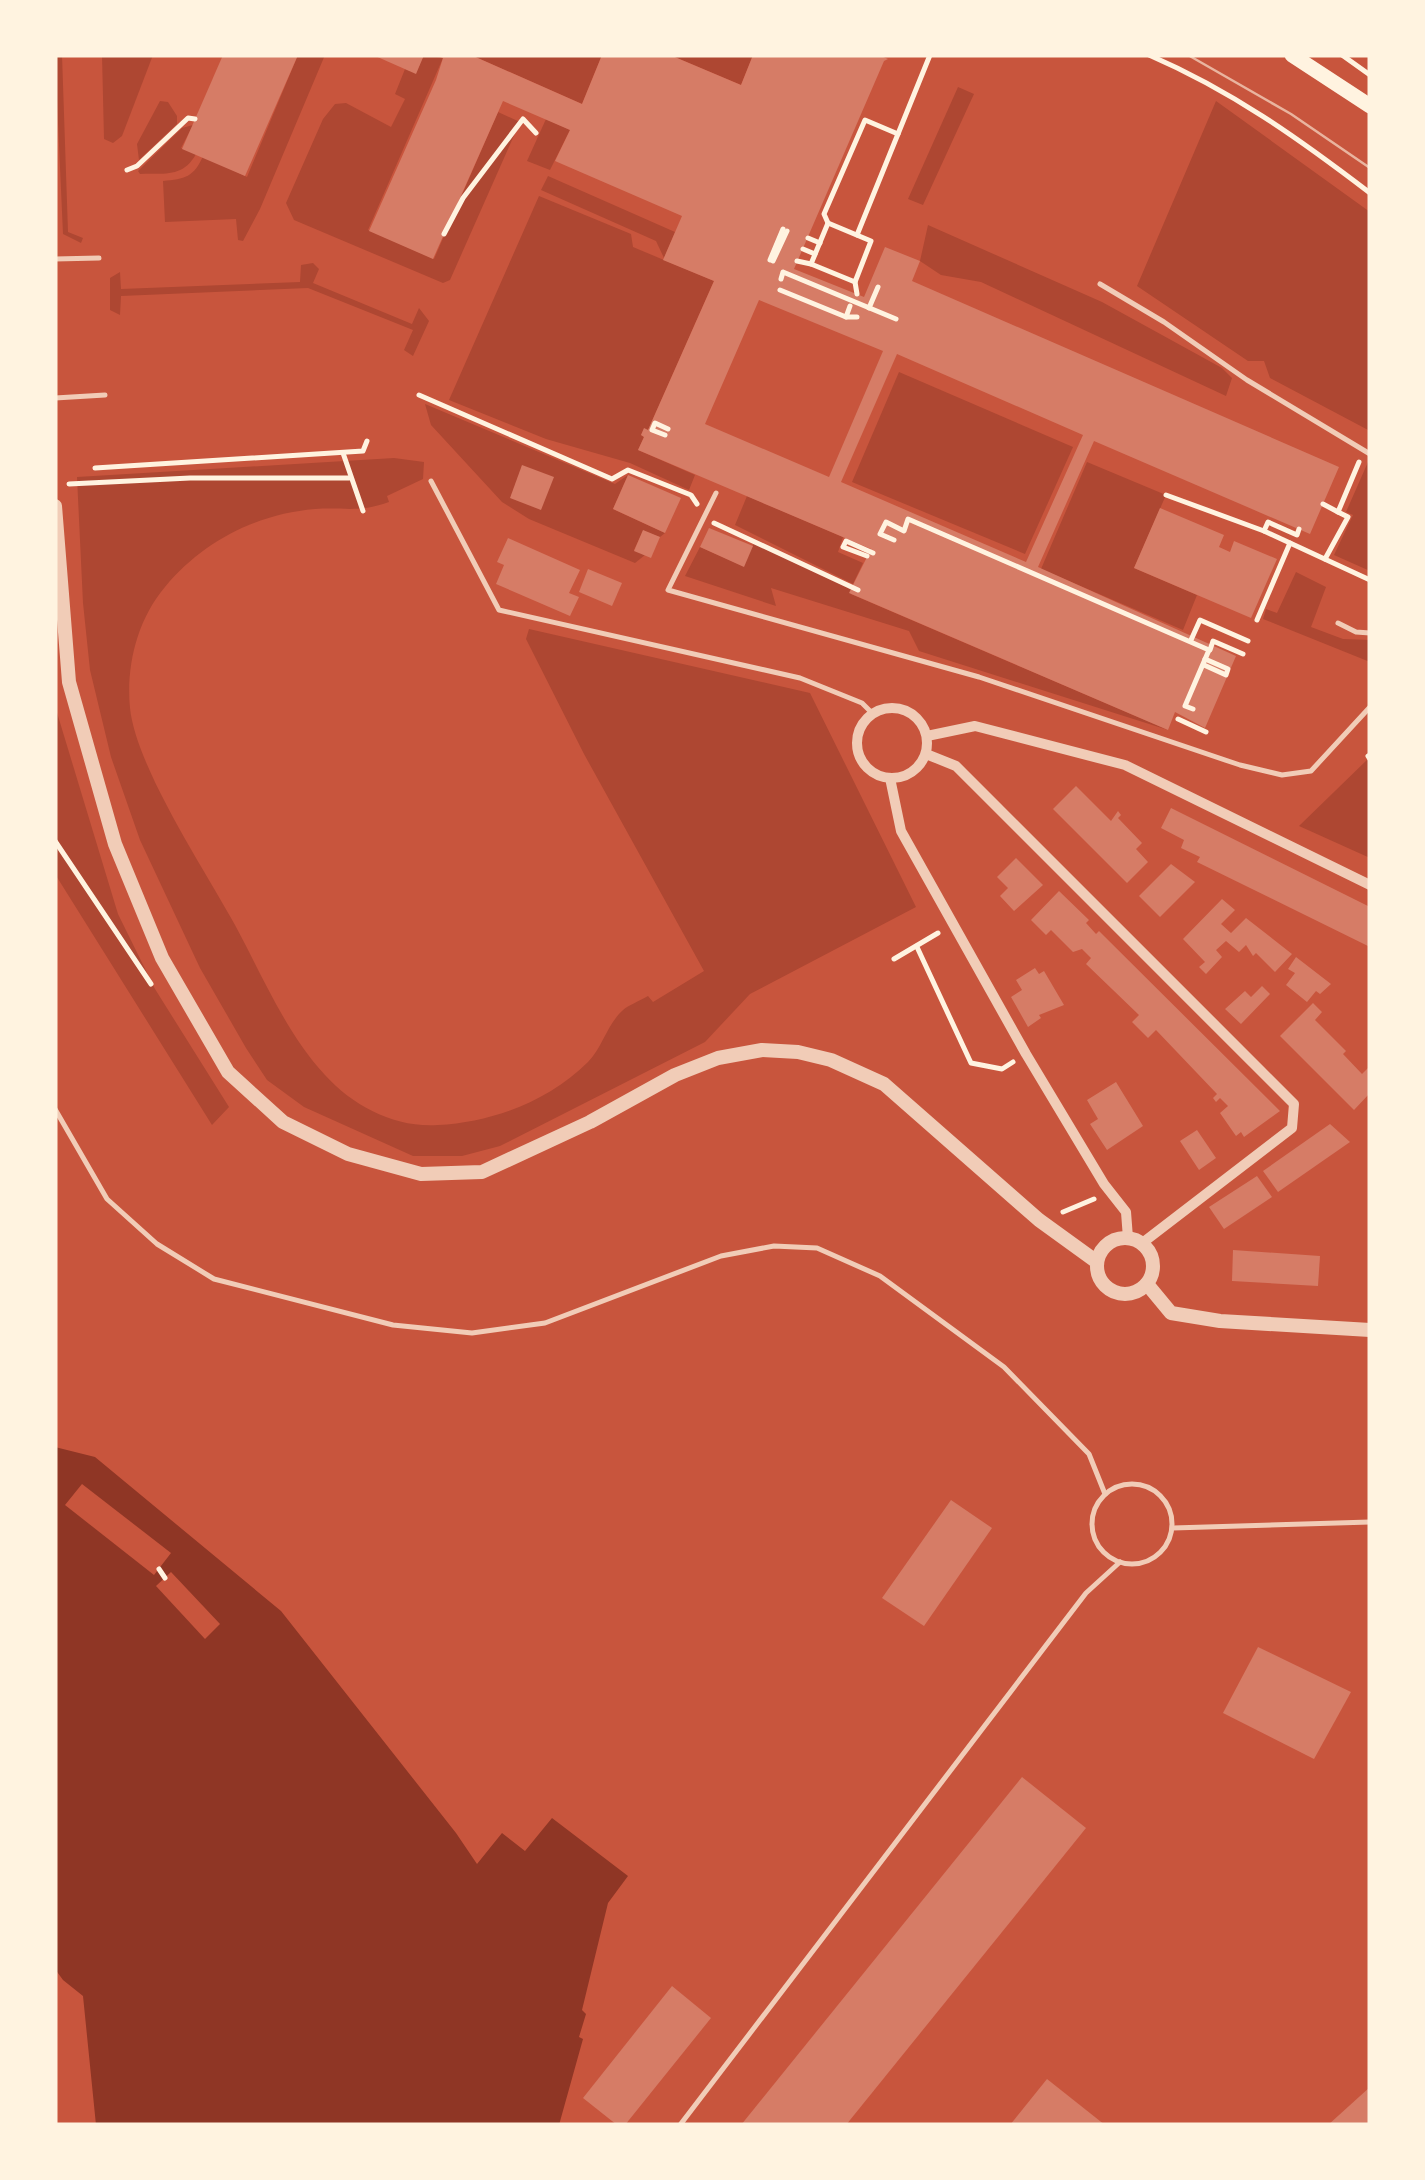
<svg xmlns="http://www.w3.org/2000/svg" width="1425" height="2180" viewBox="0 0 1425 2180" font-family="'Noto Sans',sans-serif">
	<style>
		.green { fill: #ae4732 }
		.water { fill: #8f3625 }
		.pier { fill: #c8553d }
		.building { fill: #d67c66; fill-rule: evenodd }
		.lines { fill: none; stroke-linecap: round; stroke-linejoin: round }
		.path { stroke: #fff3e0; stroke-width: 5 }
		.service { stroke: #f1ccb7; stroke-width: 5 }
		.minor { stroke: #f1ccb7; stroke-width: 10 }
		.tertiary { stroke: #f1ccb7; stroke-width: 14 }
		.secondary { stroke: #fff3e0; stroke-width: 15 }
		.tram { stroke: #e9b49f; stroke-width: 2.5 }
	</style>
	<rect width="100%" height="100%" fill="#c8553d"/>
	<!-- green -->
	<g class="green">
		<polygon points="55,55 62,55 68,232 83,238 81,243 63,234"/>
		<polygon points="102,55 153,55 122,136 113,143 104,139"/>
		<path d="M298 55H325L260 209 243 241 238 240 236 219 165 222 163 181C185 179 194 177 203 156L247 177Z"/>
		<polygon points="424,55 443,58 368,230 434,259 498,112 520,122 450,280 443,283 294,220 286,203 323,119 335,104 346,103 391,127 405,99 395,94 405,69 416,73"/>
		<polygon points="471,55 602,55 582,104"/>
		<polygon points="670,55 753,55 741,85"/>
		<polygon points="958,87 974,94 923,205 908,199"/>
		<polygon points="160,101 168,102 177,116 177,124 139,160 137,144"/>
		<polygon points="1216,101 1370,212 1370,431 1270,378 1264,361 1248,361 1137,286"/>
		<polygon points="546,119 570,130 550,170 527,161"/>
		<path d="M193 125 181 148 196 154C183 178 164 173 140 174L138 171 182 128Z"/>
		<polygon points="548,176 675,232 664,258 656,241 541,190"/>
		<polygon points="539,196 631,234 633,247 714,281 648,430 644,429 641,435 644,437 638,450 695,475 689,490 630,463 546,439 449,400"/>
		<polygon points="928,225 1102,302 1222,368 1232,378 1226,396 981,282 941,275 920,261"/>
		<polygon points="313,263 319,269 313,283 412,324 419,308 429,321 413,356 404,350 413,330 308,288 121,296 120,315 110,310 110,278 120,272 121,289 300,282 301,265"/>
		<polygon points="899,372 1073,447 1025,554 852,482"/>
		<polygon points="425,404 615,484 628,475 613,509 665,533 660,537 643,531 634,550 645,555 635,563 529,519 502,502 431,425"/>
		<path d="M394 458 424 462 423 479 387 496 389 502C358 513 346 507 315 509 256 514 202 542 165 587 137 620 126 666 130 708 136 767 205 870 235 925 262 975 286 1033 325 1075 353 1106 395 1128 438 1125 493 1122 549 1101 588 1062 602 1048 607 1025 622 1011 628 1005 640 1001 648 996L653 1002 704 971 584 754 526 639 529 629 810 693 916 907 750 994 705 1042 500 1146 462 1156H413L304 1107 267 1080 246 1048 200 968 140 840 111 757 90 670 83 603 77 477Z"/>
		<polygon points="1087,462 1166,495 1134,568 1197,595 1183,630 1041,569"/>
		<polygon points="1368,462 1370,463 1370,571 1334,555 1353,515 1346,512"/>
		<polygon points="747,496 843,537 838,552 863,563 853,584 735,525"/>
		<polygon points="754,543 851,589 851,594 1168,730 919,651 909,631 771,588 776,606 685,576 700,547 743,566"/>
		<polygon points="1296,572 1326,587 1311,627 1343,639 1370,640 1370,662 1263,619 1266,609 1277,613"/>
		<polygon points="55,706 118,914 155,989 229,1107 212,1125 55,874"/>
		<polygon points="1370,757 1370,858 1299,826"/>
	</g>
	<!-- water -->
	<polygon class="water" points="55,1447 95,1457 281,1611 456,1833 477,1864 502,1833 525,1851 552,1818 628,1876 608,1903 582,2010 586,2014 579,2037 583,2039 559,2125 96,2125 83,1996 63,1980 55,1969"/>
	<!-- pier -->
	<g class="pier">
		<polygon points="82,1484 171,1553 154,1575 65,1505"/>
		<polygon points="171,1572 220,1624 205,1639 156,1586"/>
	</g>
	<!-- building -->
	<g class="building">
		<polygon points="223,55 298,55 245,176 182,149"/>
		<polygon points="373,55 424,55 416,74"/>
		<path d="M435 55H471L582 104 602 55H670L741 85 753 55H879L888 59 884 61 794 269 864 297 885 247 920 261 912 281 1339 467 1310 534 1094 441 1038 567 1236 656 1205 728 1175 712 1168 730 849 593 871 549 638 450 644 437 641 435 644 428 648 430 714 281 663 260 682 216 555 161 570 130 503 101 433 259 369 231 436 80 443 58ZM759 300 883 351 829 477 705 424ZM897 354 1083 435 1026 562 841 482Z"/>
		<polygon points="522,465 554,477 541,510 510,498"/>
		<polygon points="628,475 681,498 665,533 613,509"/>
		<polygon points="1160,508 1224,535 1219,547 1230,552 1234,541 1277,559 1251,618 1134,568"/>
		<polygon points="709,528 753,546 744,567 700,547"/>
		<polygon points="643,530 660,537 651,558 634,551"/>
		<polygon points="508,538 580,570 569,593 579,597 570,616 496,584 504,565 497,562"/>
		<polygon points="588,569 622,583 612,606 579,592"/>
		<polygon points="1076,786 1111,821 1118,811 1121,815 1118,818 1142,843 1136,849 1148,862 1127,883 1053,809"/>
		<polygon points="1171,808 1370,907 1370,947 1197,862 1200,857 1181,848 1184,840 1161,828"/>
		<polygon points="1016,858 1043,885 1014,911 1000,896 1008,888 997,877"/>
		<polygon points="1171,864 1195,882 1160,917 1139,896"/>
		<polygon points="1059,891 1089,920 1086,923 1096,934 1099,931 1280,1111 1244,1137 1241,1132 1236,1136 1220,1113 1228,1106 1220,1098 1216,1102 1213,1098 1217,1094 1156,1030 1148,1038 1132,1022 1139,1015 1086,964 1091,958 1082,949 1073,952 1051,930 1046,935 1031,920"/>
		<polygon points="1222,899 1235,910 1221,924 1231,933 1246,918 1292,954 1275,972 1256,953 1253,956 1246,945 1239,952 1226,941 1216,950 1222,957 1206,974 1199,967 1205,962 1183,939"/>
		<polygon points="1296,957 1331,984 1320,994 1316,991 1307,1002 1286,985 1295,973 1288,969"/>
		<polygon points="1035,968 1039,974 1044,971 1064,1005 1039,1015 1041,1018 1028,1027 1011,997 1022,990 1016,980"/>
		<polygon points="1262,986 1270,994 1241,1024 1225,1009 1245,991 1251,997"/>
		<polygon points="1313,1003 1322,1012 1315,1020 1346,1051 1343,1054 1362,1074 1370,1066 1370,1093 1354,1110 1280,1036"/>
		<polygon points="1116,1082 1143,1126 1107,1150 1090,1124 1098,1119 1087,1100"/>
		<polygon points="1330,1124 1350,1142 1278,1192 1263,1171"/>
		<polygon points="1197,1130 1216,1158 1199,1170 1180,1141"/>
		<polygon points="1257,1176 1272,1197 1224,1229 1209,1207"/>
		<polygon points="1233,1250 1320,1256 1318,1286 1232,1281"/>
		<polygon points="951,1500 992,1528 924,1626 882,1598"/>
		<polygon points="1258,1647 1351,1692 1314,1759 1223,1713"/>
		<polygon points="1022,1777 1086,1828 846,2125 741,2125"/>
		<polygon points="672,1986 711,2018 625,2125 617,2125 583,2098"/>
		<polygon points="1047,2079 1105,2125 1010,2125"/>
		<polygon points="1370,2087 1370,2125 1328,2125"/>
	</g>
	<g class="lines">
		<!-- path -->
		<g class="path">
			<path d="M1149 55C1232 91 1298 138 1370 193"/>
			<polyline points="1342,55 1370,75"/>
			<polyline points="127,170 137,166 188,118 195,119"/>
			<polygon points="828,223 871,241 855,282 811,264"/>
			<polyline points="828,223 824,214 865,120 898,134"/>
			<polyline points="444,234 463,198 523,119 536,133"/>
			<polyline points="857,235 930,55"/>
			<polyline points="808,238 820,243"/>
			<polyline points="803,249 815,254"/>
			<polyline points="770,260 783,229"/>
			<polyline points="773,261 787,231"/>
			<polyline points="797,261 811,264"/>
			<polyline points="781,279 783,272 896,319"/>
			<polyline points="855,282 857,294"/>
			<polyline points="780,290 846,317"/>
			<polyline points="850,306 846,317 857,317"/>
			<polyline points="869,308 878,287"/>
			<polyline points="419,395 612,479 628,470 691,495 697,504"/>
			<polyline points="665,435 652,430 655,423 668,429"/>
			<polyline points="343,453 363,511"/>
			<polyline points="95,468 363,451 367,441"/>
			<polyline points="69,484 190,478 349,478"/>
			<polyline points="1166,495 1264,531"/>
			<polyline points="1323,504 1338,512 1359,462"/>
			<polyline points="714,523 858,590"/>
			<polyline points="1299,529 1297,535 1268,522 1264,531 1370,580"/>
			<polyline points="894,540 880,534 886,522 904,531 908,519 1209,650 1185,706 1193,709"/>
			<polyline points="867,556 843,547 846,541 873,553"/>
			<polyline points="1325,559 1348,517 1338,512"/>
			<polyline points="1257,620 1290,543"/>
			<polyline points="1191,640 1200,620 1248,641"/>
			<polyline points="1210,650 1213,641 1243,654"/>
			<polyline points="1204,665 1226,675 1228,669 1205,659"/>
			<polyline points="1178,719 1206,732"/>
			<polyline points="1368,756 1370,759"/>
			<polyline points="55,841 151,984"/>
			<polyline points="917,947 971,1063 1002,1069 1013,1062"/>
			<polyline points="894,959 938,933"/>
			<polyline points="1063,1212 1094,1199"/>
			<polyline points="159,1569 165,1578"/>
		</g>
		<!-- service -->
		<g class="service">
			<polyline points="55,259 99,258"/>
			<polyline points="1100,284 1164,322 1247,380 1370,454"/>
			<polyline points="55,398 105,395"/>
			<polyline points="431,481 499,610 800,678 862,703 873,714"/>
			<polyline points="716,493 668,590 979,677 1240,765 1282,775 1311,771 1370,707"/>
			<polyline points="1338,623 1356,632 1370,633"/>
			<polyline points="55,1109 107,1199 157,1244 214,1279 393,1325 472,1333 545,1323 721,1256 774,1246 817,1248 880,1276 1004,1367 1089,1454 1105,1494"/>
			<circle cx="1132" cy="1524" r="40"/>
			<polyline points="1173,1528 1370,1522"/>
			<polyline points="680,2125 1086,1593 1120,1562"/>
		</g>
		<!-- minor -->
		<g class="minor">
			<circle cx="892" cy="743" r="35"/>
			<polyline points="927,736 975,726 1125,765 1370,885"/>
			<polyline points="926,754 956,766 1294,1104 1292,1128 1141,1244"/>
			<polyline points="890,778 901,831 1026,1054 1104,1184 1126,1212 1128,1238"/>
		</g>
		<!-- tertiary -->
		<g class="tertiary">
			<polyline points="55,506 69,682 115,844 162,958 228,1072 283,1122 348,1154 421,1174 482,1172 590,1122 675,1075 718,1058 762,1050 798,1052 831,1060 884,1084 1039,1220 1097,1262"/>
			<circle cx="1125" cy="1266" r="28"/>
			<polyline points="1147,1284 1171,1313 1220,1321 1370,1330"/>
		</g>
		<!-- secondary -->
		<polyline class="secondary" points="1292,55 1370,106"/>
		<!-- tram -->
		<polyline class="tram" points="1188,55 1291,114 1370,168"/>
	</g>
	<!-- border -->
	<rect width="1425" height="2180" fill="none" stroke="#fff3e0" stroke-width="115"/>
</svg>
